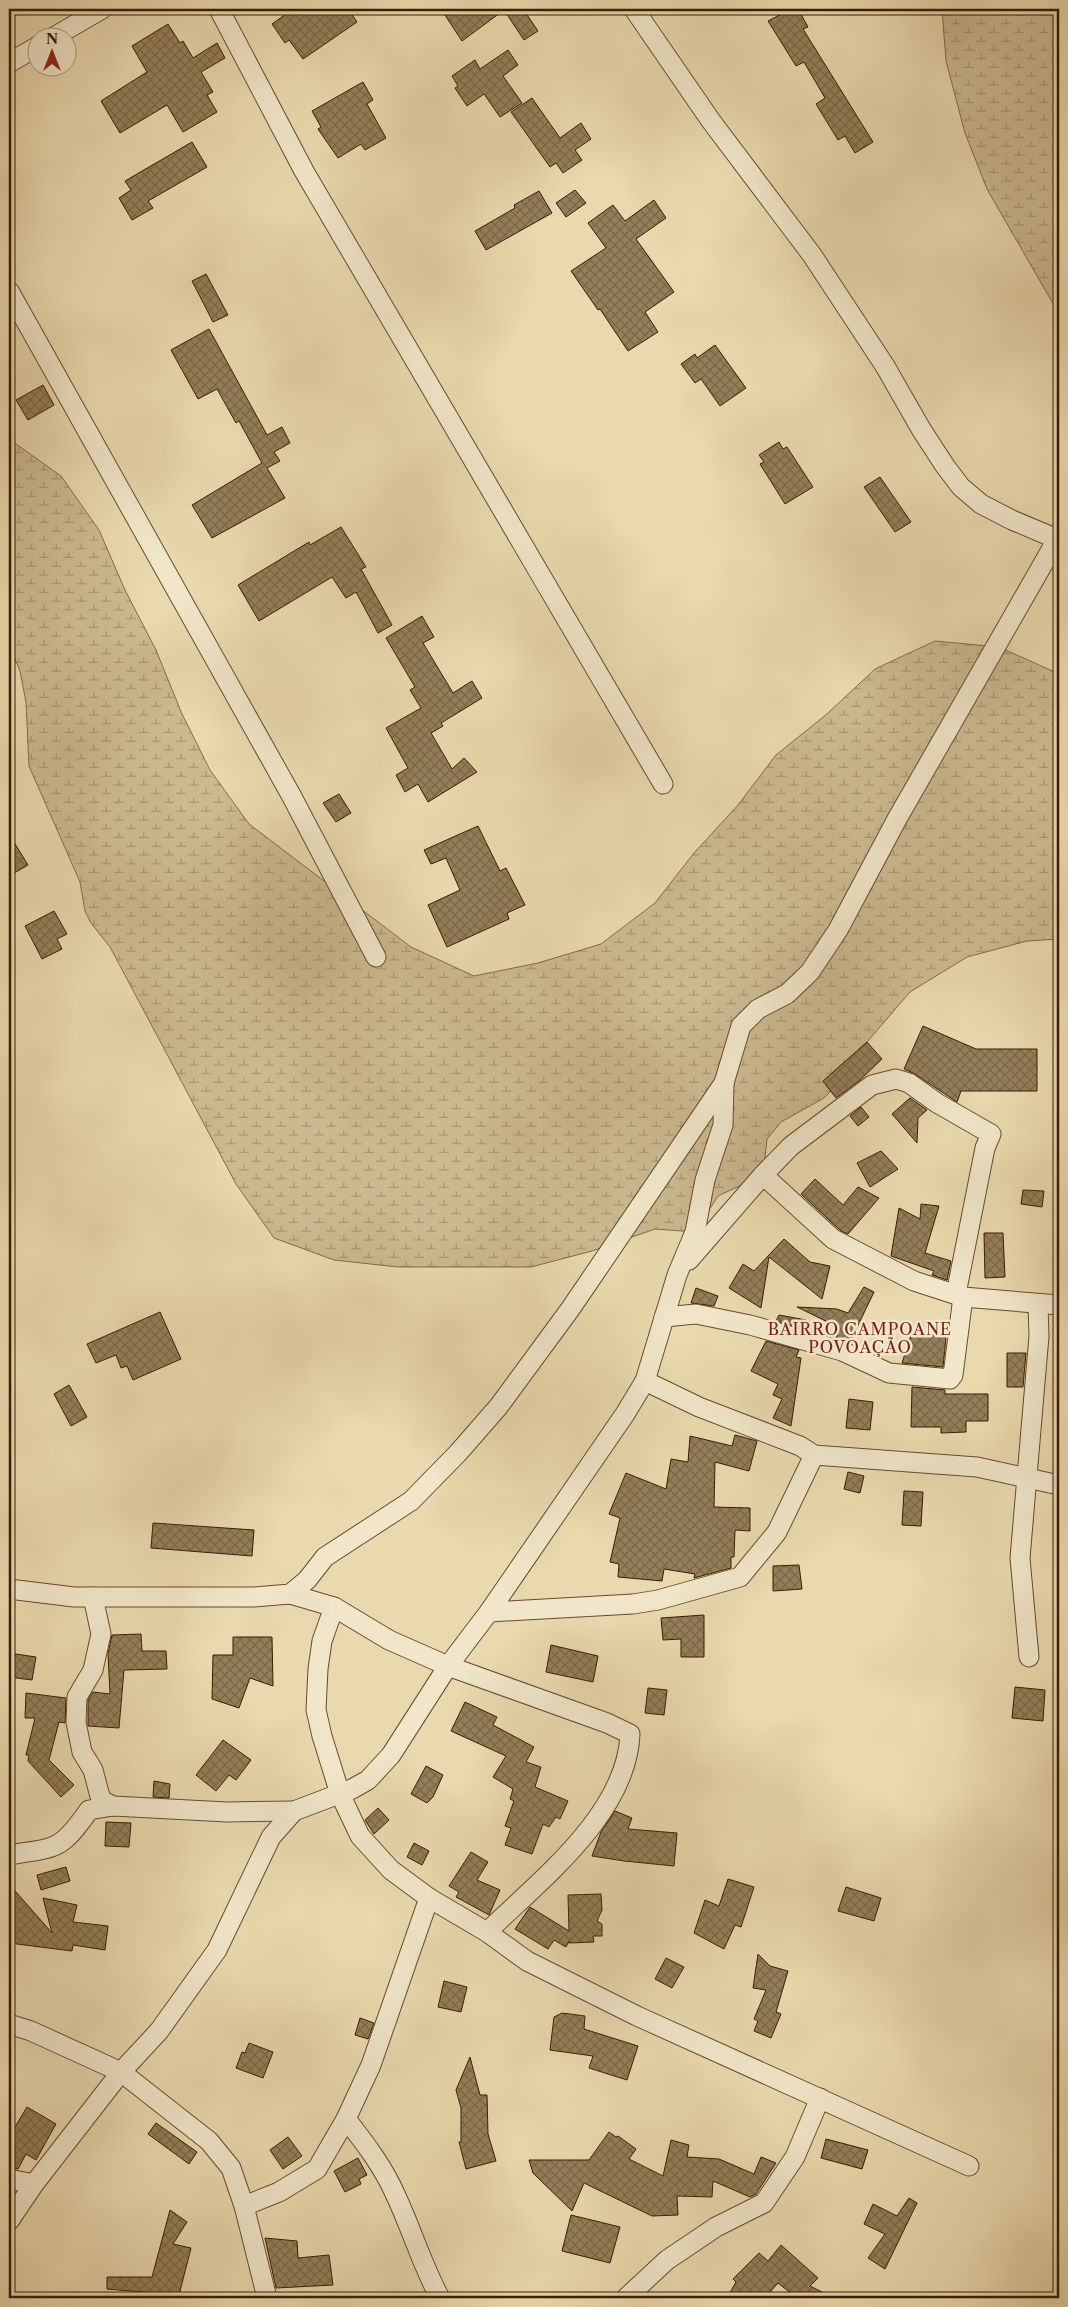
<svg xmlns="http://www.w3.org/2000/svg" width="1068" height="2307" viewBox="0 0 1068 2307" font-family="'Libre Caslon Text',serif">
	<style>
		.wetland { fill: url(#wetland-marsh); stroke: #826b48 }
		.building { fill: url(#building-cross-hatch); stroke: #371d00 }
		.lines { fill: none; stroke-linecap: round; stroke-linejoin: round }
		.street-casing { stroke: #644c2c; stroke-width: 21 }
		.street { stroke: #f1e6ca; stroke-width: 19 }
		.labels { text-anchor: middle; stroke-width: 5; stroke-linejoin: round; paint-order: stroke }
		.neighbourhood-label { font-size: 16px; letter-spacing: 1px; fill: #7a1f14; stroke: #f1e6ca }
	</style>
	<defs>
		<pattern id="wetland-marsh" width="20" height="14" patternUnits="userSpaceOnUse" patternTransform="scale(1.25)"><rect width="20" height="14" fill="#ccb990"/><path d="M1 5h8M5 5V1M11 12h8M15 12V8" fill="none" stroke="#a69673"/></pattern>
		<pattern id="building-cross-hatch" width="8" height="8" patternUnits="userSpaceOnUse" patternTransform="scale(1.25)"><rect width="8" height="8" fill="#947f5a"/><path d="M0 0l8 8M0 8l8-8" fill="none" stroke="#7a6748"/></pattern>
	</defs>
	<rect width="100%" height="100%" fill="#ead9ae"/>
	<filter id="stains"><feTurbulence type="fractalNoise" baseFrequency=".004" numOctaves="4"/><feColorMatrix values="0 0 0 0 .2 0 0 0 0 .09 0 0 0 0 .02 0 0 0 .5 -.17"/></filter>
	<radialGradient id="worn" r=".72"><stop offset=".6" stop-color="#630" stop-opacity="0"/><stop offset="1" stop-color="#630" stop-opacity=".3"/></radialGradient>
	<!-- wetland -->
	<g class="wetland">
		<polygon points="942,9 1059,9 1059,314 987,189 965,133 946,61"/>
		<polygon points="9,439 61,476 99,530 125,590 156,650 182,714 210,770 249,824 411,947 474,976 538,963 601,944 655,903 694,853 738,805 776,755 827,714 875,669 935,641 999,647 1059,674 1059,939 1027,941 967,957 910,992 867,1042 839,1067 832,1090 824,1098 781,1122 767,1139 763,1175 718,1196 695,1232 655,1229 592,1251 531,1267 398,1267 334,1260 274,1238 236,1184 110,947 91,923 85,911 80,882 29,766 26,702 20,671 9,645"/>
	</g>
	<!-- building -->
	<g class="building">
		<polygon points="293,9 348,9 357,22 303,59 289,40 285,43 272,24"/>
		<polygon points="441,9 523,9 538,31 524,40 504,10 462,41"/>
		<polygon points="791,9 798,9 808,27 803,29 873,142 855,153 845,136 838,140 816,104 825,98 804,62 796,66 768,21"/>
		<polygon points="168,24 180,43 183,41 193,58 217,43 225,58 201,72 213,92 207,95 217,112 183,132 167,105 120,133 101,101 147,72 132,46"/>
		<polygon points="508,50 518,65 503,76 522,103 500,117 484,94 467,106 455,88 458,86 452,76 475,60 480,69"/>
		<polygon points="363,82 373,100 367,104 386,138 365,150 361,144 338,158 318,129 321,127 312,111"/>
		<polygon points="532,98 560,138 581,123 591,139 575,150 582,160 563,173 556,163 550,167 511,112"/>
		<polygon points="192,142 207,167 148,201 153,208 132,220 119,198 131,190 125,181"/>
		<polygon points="575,190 586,203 566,217 556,203"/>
		<polygon points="539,191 552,213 486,250 475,231 515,208 514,205"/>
		<polygon points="654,200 666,218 636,239 674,292 645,312 658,332 628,351 600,309 598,310 571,271 606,248 588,223 613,205 625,221"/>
		<polygon points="206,274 228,315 213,322 192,281"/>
		<polygon points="209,329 267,435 282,427 290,443 274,452 280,461 267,468 285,498 212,538 192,505 262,463 239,421 236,423 217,389 198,399 171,350"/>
		<polygon points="715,345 746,388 720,406 701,379 695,383 681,364 695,354 697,358"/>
		<polygon points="43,385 54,405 28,420 16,400"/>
		<polygon points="779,442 783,449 787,447 813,487 785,504 760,464 764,462 759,455"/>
		<polygon points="880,477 911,522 895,532 864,487"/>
		<polygon points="341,527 366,567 361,569 392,625 378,633 356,592 346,598 332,577 259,621 238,585 309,542 310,545"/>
		<polygon points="422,616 434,637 423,643 453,693 472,681 482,698 441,723 443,726 431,733 452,769 464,758 477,772 428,802 418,784 405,792 396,775 408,768 386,728 421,708 410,690 415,687 386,638"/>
		<polygon points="339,794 351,813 336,822 323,803"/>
		<polygon points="478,826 500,871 506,868 525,905 507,913 509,919 447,947 428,905 460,890 446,858 431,864 424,850"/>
		<polygon points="9,834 28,865 9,876"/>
		<polygon points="54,911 67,934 57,939 62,949 42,959 25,926"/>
		<polygon points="923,1026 976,1049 1037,1049 1037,1091 961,1091 957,1102 915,1074 904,1069"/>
		<polygon points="867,1042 882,1059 860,1080 836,1098 823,1081"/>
		<polygon points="910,1098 927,1110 918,1118 917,1143 892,1114"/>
		<polygon points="861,1107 869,1117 858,1126 850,1116"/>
		<polygon points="881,1151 898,1169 870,1187 857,1163"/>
		<polygon points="815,1179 843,1205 858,1187 879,1198 848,1234 841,1231 801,1194"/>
		<polygon points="1023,1190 1044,1191 1042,1207 1021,1204"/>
		<polygon points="921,1204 939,1206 925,1253 951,1261 947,1280 932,1275 934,1271 891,1256 899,1208 920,1219"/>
		<polygon points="984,1233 1003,1233 1005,1277 985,1278"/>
		<polygon points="784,1239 810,1262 830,1266 822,1299 769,1257 761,1308 729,1288 743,1264 754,1271"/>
		<polygon points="864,1287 874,1292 850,1342 836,1338 840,1328 797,1307 837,1309 848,1313"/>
		<polygon points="696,1288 718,1296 714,1306 691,1303"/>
		<polygon points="160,1312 181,1359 133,1380 127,1366 121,1368 116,1355 96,1363 87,1344"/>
		<polygon points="779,1315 806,1320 805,1329 776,1321"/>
		<polygon points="913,1329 946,1338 943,1367 902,1363"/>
		<polygon points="766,1341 799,1350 796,1357 801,1358 791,1426 773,1418 782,1399 773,1395 778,1384 751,1371"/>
		<polygon points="1007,1353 1026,1353 1023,1387 1007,1387"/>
		<polygon points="69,1385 87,1417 71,1426 54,1394"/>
		<polygon points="912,1387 945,1390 945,1394 988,1394 988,1421 966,1421 966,1432 941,1433 941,1427 911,1427"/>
		<polygon points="849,1399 873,1402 870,1430 846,1428"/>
		<polygon points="735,1435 757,1441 749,1471 715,1462 714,1507 750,1508 750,1531 735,1530 734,1557 731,1557 731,1568 694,1578 695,1574 664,1569 662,1581 618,1577 619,1564 610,1562 620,1518 609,1514 626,1473 666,1489 671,1459 688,1462 690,1436 732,1446"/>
		<polygon points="848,1472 864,1476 860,1493 844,1489"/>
		<polygon points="904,1491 923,1492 921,1526 902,1525"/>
		<polygon points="153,1523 254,1530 252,1556 151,1548"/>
		<polygon points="799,1565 802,1589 773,1591 773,1566"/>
		<polygon points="704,1615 704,1657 681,1657 681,1639 663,1640 661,1618"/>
		<polygon points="141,1634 142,1651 166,1651 167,1669 124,1670 119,1728 88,1726 88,1700 93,1692 110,1694 108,1654 112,1635"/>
		<polygon points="233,1637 272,1637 273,1686 250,1678 239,1708 212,1699 213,1655 233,1655"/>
		<polygon points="551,1645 598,1656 593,1682 546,1672"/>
		<polygon points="9,1653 36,1657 32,1680 9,1677"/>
		<polygon points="1015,1687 1045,1690 1043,1721 1012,1718"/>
		<polygon points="648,1688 667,1690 664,1715 645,1713"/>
		<polygon points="26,1693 66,1698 65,1723 59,1722 49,1760 74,1785 61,1797 28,1761 29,1755 26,1755 35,1718 25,1718"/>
		<polygon points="465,1702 497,1717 493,1725 534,1747 526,1762 541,1767 535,1787 568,1801 560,1819 556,1817 549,1827 543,1824 532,1854 505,1845 511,1828 505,1826 514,1801 510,1799 513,1789 493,1777 506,1756 451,1731"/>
		<polygon points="223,1740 251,1760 236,1780 229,1775 216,1791 196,1775"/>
		<polygon points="426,1766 443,1775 433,1797 427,1803 411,1794"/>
		<polygon points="154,1781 170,1784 169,1798 153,1797"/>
		<polygon points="378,1808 389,1820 374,1834 365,1820"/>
		<polygon points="615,1811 632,1818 628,1829 677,1833 674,1866 624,1861 592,1856 601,1832"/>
		<polygon points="106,1822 131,1823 129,1847 105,1846"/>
		<polygon points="414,1843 429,1851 422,1865 407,1857"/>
		<polygon points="471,1852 488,1862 477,1880 500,1890 489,1915 456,1897 459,1892 449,1886"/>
		<polygon points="66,1867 70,1881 41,1890 37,1875"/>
		<polygon points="728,1879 754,1887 741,1927 735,1925 724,1949 694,1933 705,1900 719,1906"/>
		<polygon points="9,1884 52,1933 43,1898 77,1905 73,1922 108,1926 105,1950 73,1945 72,1951 9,1943"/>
		<polygon points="846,1887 881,1898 874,1921 838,1911"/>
		<polygon points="601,1894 602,1910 597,1921 602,1924 602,1936 593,1936 594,1942 569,1943 569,1941 566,1947 554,1940 548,1949 515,1929 530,1907 569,1931 568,1895"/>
		<polygon points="758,1954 770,1966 788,1971 776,2012 781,2014 771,2038 754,2031 758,2021 754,2019 766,1990 753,1988"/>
		<polygon points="666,1958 684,1967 672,1988 655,1979"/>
		<polygon points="444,1981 467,1987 461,2012 438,2007"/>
		<polygon points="562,2013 585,2016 584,2029 638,2046 627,2080 589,2068 593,2056 550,2050 554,2017"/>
		<polygon points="360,2018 374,2023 368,2039 355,2035"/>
		<polygon points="249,2043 273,2052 263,2078 236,2068 242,2052 245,2053"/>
		<polygon points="470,2057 480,2095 487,2095 488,2134 496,2161 466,2169 459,2142 461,2142 461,2108 456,2090"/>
		<polygon points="27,2107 56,2124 36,2160 26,2154 18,2169 9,2168 9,2137"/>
		<polygon points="156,2123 197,2152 189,2164 148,2134"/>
		<polygon points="609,2132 616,2137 618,2136 636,2149 629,2159 663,2176 671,2140 689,2145 687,2157 719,2159 754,2174 761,2157 776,2163 756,2194 750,2197 713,2181 712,2197 677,2196 678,2215 652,2216 584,2183 572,2211 533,2173 529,2160 589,2160"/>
		<polygon points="288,2137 302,2156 283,2169 270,2150"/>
		<polygon points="826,2139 868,2150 862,2169 821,2158"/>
		<polygon points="358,2158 367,2175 359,2179 361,2184 345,2192 334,2171"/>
		<polygon points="909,2198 917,2203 885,2269 868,2258 885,2234 864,2224 873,2204 897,2216"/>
		<polygon points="170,2210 187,2222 173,2244 191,2248 179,2295 107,2289 107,2277 152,2277"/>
		<polygon points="571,2215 620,2227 610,2263 562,2251"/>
		<polygon points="265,2238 297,2241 298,2258 329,2255 333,2285 276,2288"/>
		<polygon points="781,2245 818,2278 810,2286 834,2298 797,2298 778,2283 765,2298 727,2298 736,2282 733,2279 759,2253 768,2261"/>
	</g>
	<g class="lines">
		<defs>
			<g id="street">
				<polyline points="219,9 304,171 663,784"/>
				<polyline points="634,9 711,121 812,255 885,366 921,429 945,466 961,487 981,504 1012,520 1057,539"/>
				<polyline points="52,38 102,9"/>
				<polyline points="9,63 38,46"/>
				<polyline points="9,291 291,795 376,957"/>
				<polyline points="763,1175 833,1239 914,1281 963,1297 1059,1305"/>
				<polyline points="689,1260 763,1175 791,1146 872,1085 896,1079 909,1083 937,1103 991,1134 985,1148 956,1294"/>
				<polyline points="664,1317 696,1314 750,1325 842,1351 889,1373 950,1379 953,1375 963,1297"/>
				<polyline points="645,1381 699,1407 800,1446 814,1455 977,1467 1059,1485"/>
				<polyline points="9,1589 74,1597 254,1597 290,1594 307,1580 325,1557 411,1501 458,1453 499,1406 571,1308 724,1083 741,1026 758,1009 787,994 810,972 838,930 897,819 1059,536"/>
				<path d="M290 1594 334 1607 389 1640 448 1666 607 1723 630 1734C627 1814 540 1880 487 1932"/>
				<polyline points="93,1597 101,1634 93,1670 77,1697 76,1722 82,1752 93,1770 101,1800 113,1806"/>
				<polyline points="334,1607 322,1641 318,1669 316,1710 322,1736 340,1794 360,1836 391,1870 429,1898 487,1932 527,1961 637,2016 969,2166"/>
				<polyline points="489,1612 633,1604 658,1600 740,1577 777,1532 814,1455"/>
				<polyline points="1029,1657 1020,1558 1039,1336 1038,1305"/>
				<path d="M9 1855C56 1847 60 1852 89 1810L113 1806 227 1812 294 1811"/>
				<polyline points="9,2024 31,2031 121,2072 209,2141 231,2168 244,2206 267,2298"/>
				<path d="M346 2119C365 2143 384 2168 396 2196 412 2230 422 2265 440 2298"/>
				<polyline points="9,2179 34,2184"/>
				<polyline points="244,2206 279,2192 317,2169 346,2119 371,2065 429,1898"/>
				<polyline points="9,2221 34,2184 121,2072 159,2031 217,1950 271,1837 294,1811 352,1789 368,1780 391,1755 448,1666 489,1612 625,1414 645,1381 677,1275 695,1232 705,1180 723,1125 724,1083"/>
				<polyline points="626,2298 667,2260 716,2227 764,2203 795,2157 820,2098"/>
			</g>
		</defs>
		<!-- street casing -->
		<use href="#street" class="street-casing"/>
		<!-- street -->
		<use href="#street" class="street"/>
	</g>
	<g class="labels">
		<!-- neighbourhood labels -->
		<g class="neighbourhood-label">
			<text x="860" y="1335">BAIRRO CAMPOANE<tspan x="860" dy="18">POVOAÇÃO</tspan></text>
		</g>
	</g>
	<!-- margin -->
	<rect width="1068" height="2307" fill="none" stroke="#ead9ae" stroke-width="30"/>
	<rect x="10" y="10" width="1048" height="2287" fill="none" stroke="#371d00" stroke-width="2.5"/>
	<rect x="15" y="15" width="1038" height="2277" fill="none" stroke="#371d00"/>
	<!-- north arrow -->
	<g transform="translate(52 52)"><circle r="24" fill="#f1e6ca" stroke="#a79679"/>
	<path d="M0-4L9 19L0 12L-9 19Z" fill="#8f2418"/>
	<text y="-8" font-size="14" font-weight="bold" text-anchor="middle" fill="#371d00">N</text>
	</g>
	<rect width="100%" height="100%" filter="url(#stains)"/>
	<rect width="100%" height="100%" fill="url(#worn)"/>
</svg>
